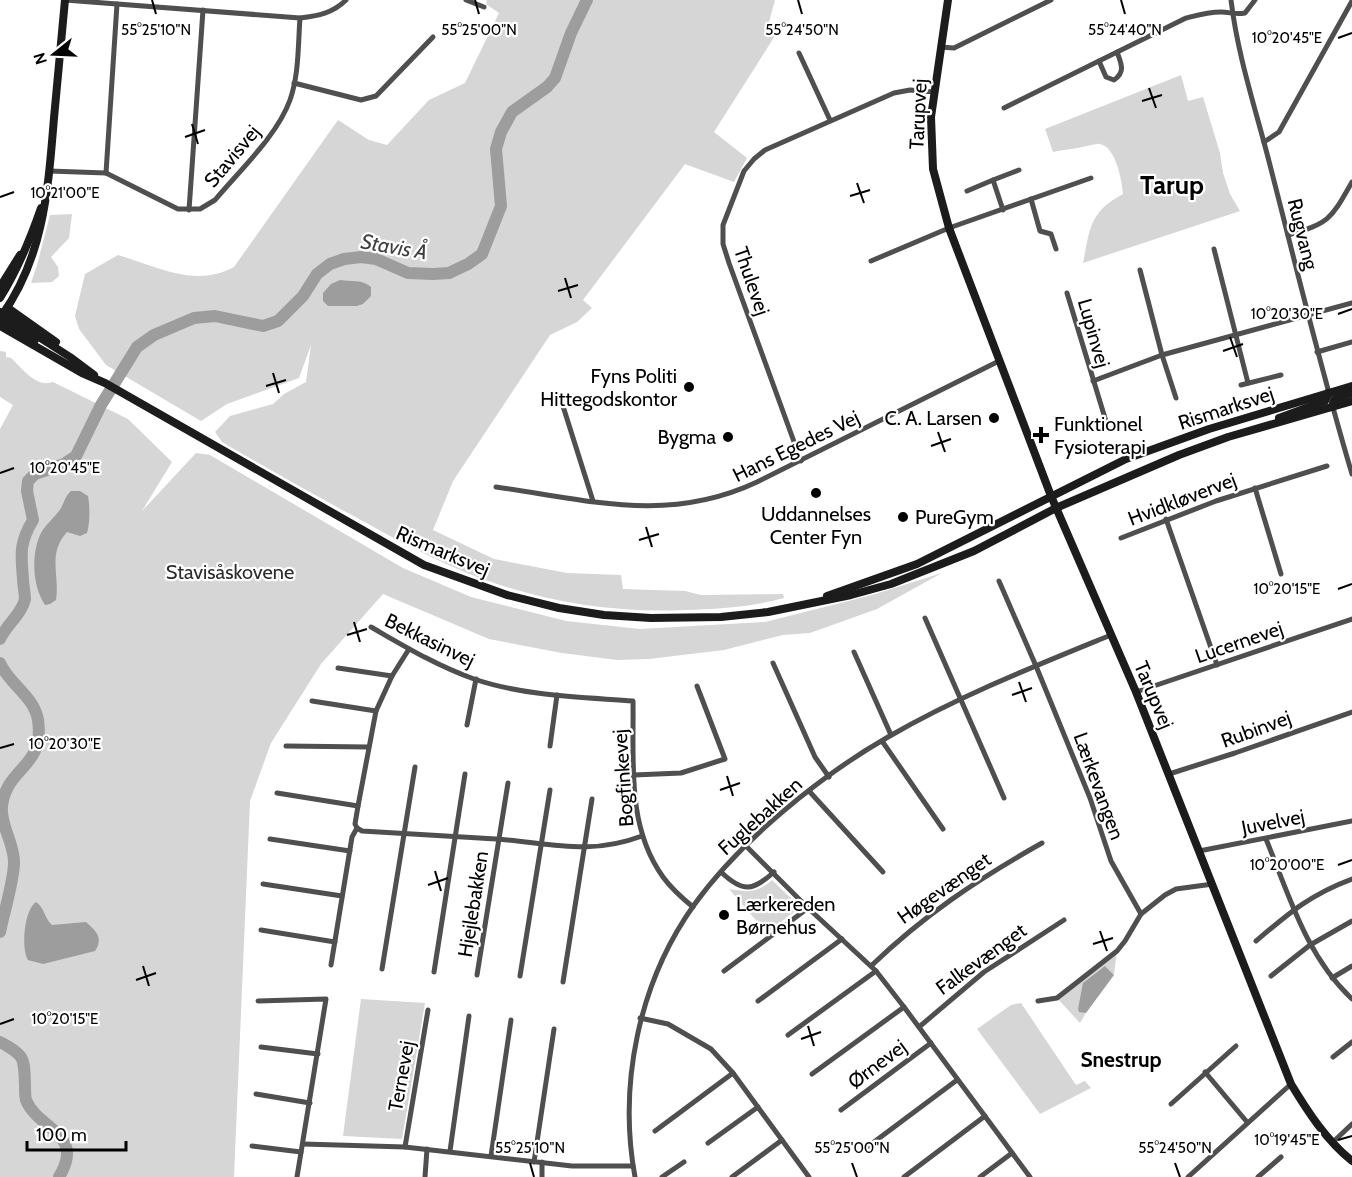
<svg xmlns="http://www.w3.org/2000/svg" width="1352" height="1177" viewBox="0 0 1352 1177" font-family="Cabin,sans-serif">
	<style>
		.green { fill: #d6d6d6 }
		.water { fill: #9d9d9d }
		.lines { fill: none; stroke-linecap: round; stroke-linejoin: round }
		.river { stroke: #9d9d9d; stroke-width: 12 }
		.street { stroke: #4f4f4f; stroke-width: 5 }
		.secondary { stroke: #1c1c1c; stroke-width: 8 }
		.ticks { fill: none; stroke: #000; stroke-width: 2 }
		.poi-dot { fill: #000; stroke: #fff; stroke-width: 2 }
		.labels { text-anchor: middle; stroke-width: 4.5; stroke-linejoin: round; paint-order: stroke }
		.street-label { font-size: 20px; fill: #000; stroke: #fff }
		.poi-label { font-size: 20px; fill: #000; stroke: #fff; text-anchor: end }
		.park-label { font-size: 20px; fill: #2d2d2d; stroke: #fff }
		.water-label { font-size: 21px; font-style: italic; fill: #3e3e3e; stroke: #fff }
		.neighbourhood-label { font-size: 21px; font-weight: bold; fill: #000; stroke: #fff }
		.district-label { font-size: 26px; font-weight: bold; fill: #000; stroke: #fff }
		.ticks-label { font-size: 15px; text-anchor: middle; fill: #000; stroke: #fff; stroke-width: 4.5; stroke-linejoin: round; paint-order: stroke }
	</style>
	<rect width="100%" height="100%" fill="#fff"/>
	<!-- green -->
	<g class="green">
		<path d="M487 0H775L769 22 780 28 714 132 747 158 734 182 685 164 583 300 592 308 577 322 550 335 453 481 433 530 494 559 567 573 621 575 623 589 685 591 701 595 783 594 784 598C752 607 718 609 685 610 622 613 557 604 497 584 449 568 404 544 361 520 314 495 268 469 222 442L215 432 230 416 273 404 284 394 306 382 311 345 299 378 227 404 201 421 106 365 79 329 75 316 85 274 118 255C158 267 195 288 234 267L338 120 369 140 387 145 429 100 465 83 499 13 486 4Z"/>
		<path d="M1181 75 1188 101 1203 97 1220 153 1223 173 1230 194 1240 211 1083 263C1090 229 1089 212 1123 194 1122 181 1116 147 1100 144 1097 143 1094 145 1091 145 1077 149 1066 149 1053 152L1045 129Z"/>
		<polygon points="72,214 69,238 51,257 58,267 59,276 52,282 31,283 37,265 50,215"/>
		<path d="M0 351 6 352V357L11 358C23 369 36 388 53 382L128 419 172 462 142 511 196 453 210 455 403 568 471 597 566 621 640 629 765 622 872 595 942 573 877 609 810 633 783 635 724 650 649 659 617 660 562 653 489 639 383 594 321 664 271 743 250 801 234 1177H0V429L13 405 0 397Z"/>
		<path d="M772 880 800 907 767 933 729 889C747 892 758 893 772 880Z"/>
		<polygon points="1117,951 1114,975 1105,966 1084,1014 1086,1013 1080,1023 1057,998"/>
		<polygon points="361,999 425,1003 402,1139 343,1136"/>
		<polygon points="1021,1003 1076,1085 1085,1081 1091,1088 1040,1114 977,1029 1011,1005"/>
	</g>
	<!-- water -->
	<g class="water">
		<path d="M340 280C351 282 362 279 371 287V296L363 304 357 306H328L323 301V293L331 284Z"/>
		<path d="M71 491H80L88 496C90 506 90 524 87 533L80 536 67 532C47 554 60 575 56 600L50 604 45 605C32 586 31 553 41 533 46 524 53 519 59 511 64 505 64 497 71 491Z"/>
		<path d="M36 902C45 908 44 918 52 925L86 922C96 931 104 938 95 951L43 964 28 960C21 948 24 910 36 902Z"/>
		<polygon points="1105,966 1114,975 1086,1013 1079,1012 1078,1009 1083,983"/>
	</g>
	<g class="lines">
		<!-- river -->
		<g class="river">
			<path d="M0 639C6 625 22 614 25 599 25 593 23 585 23 579 21 554 19 543 33 520L27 491 28 481 35 474 64 464 76 456 101 405 137 347 154 335 194 318 215 316 263 326 278 321 303 296 317 274 330 264 344 259 361 257 376 259 408 273 433 274 449 273 468 264 482 254 501 206 496 149 501 132 512 112 547 87 555 78 571 33 587 0"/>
			<path d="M0 663C9 684 34 696 38 720 45 768 7 766 2 806 0 826 15 844 14 864 13 884 4 912 0 932"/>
			<path d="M0 1042C26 1056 24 1058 25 1086 25 1091 25 1096 26 1100 38 1130 86 1133 59 1177"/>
		</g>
		<!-- street -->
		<g class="street">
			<path d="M65 0 300 18C318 16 333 13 346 0"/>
			<polyline points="466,0 484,7"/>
			<path d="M1231 0C1238 59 1258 116 1272 173 1298 274 1322 374 1352 474"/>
			<polyline points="940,47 954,48 1051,0"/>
			<polyline points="799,53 830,120"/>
			<path d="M1099 61 1106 77 1114 80C1126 72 1121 63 1117 52"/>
			<polyline points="294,83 361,100 376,96 433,37"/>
			<path d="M1004 108 1186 18C1198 15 1209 12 1221 12 1230 12 1235 15 1245 13L1255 0"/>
			<polyline points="1264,142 1279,132 1352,1"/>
			<path d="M49 171 106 173 178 209H200L215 200C240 170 277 136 290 100 299 75 298 45 300 18"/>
			<polyline points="106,173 117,4"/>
			<polyline points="967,191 993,180"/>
			<polyline points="1031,199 1040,231 1051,234 1056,249"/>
			<polyline points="189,210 203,10"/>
			<polyline points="1003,210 993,180 1019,170"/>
			<path d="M1288 235C1330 223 1331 219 1352 182"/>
			<polyline points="1214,249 1248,383"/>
			<polyline points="871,261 949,228 1091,178"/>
			<polyline points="1140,270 1162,355 1176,398"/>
			<polyline points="1067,293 1108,428"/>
			<polyline points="1317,352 1352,342"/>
			<polyline points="1093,381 1162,355 1352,303"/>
			<polyline points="1241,385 1281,375"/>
			<polyline points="562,403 593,501"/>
			<polyline points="801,461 729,263 723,244 723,225 744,171 754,159 765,150 894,93 910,90 934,92"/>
			<path d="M496 487C588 500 668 524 757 482L999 361"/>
			<polyline points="1255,488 1281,574"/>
			<polyline points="1166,519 1217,665"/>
			<polyline points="1121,538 1216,501 1327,466"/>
			<polyline points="999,581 1036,666 1090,798 1111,861 1141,914"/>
			<polyline points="925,618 1004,798"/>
			<path d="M371 627C404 646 437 666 474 679 524 696 581 697 633 701 634 760 626 826 663 877 671 888 682 898 693 907"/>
			<path d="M409 649 392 676 376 711 358 806 355 824 357 828 362 831C407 834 452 836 496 839 550 843 589 856 642 836"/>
			<polyline points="854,652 891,735"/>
			<polyline points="773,663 815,757 829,777"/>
			<polyline points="338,668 392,676"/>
			<polyline points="1136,692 1352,619"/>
			<polyline points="312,701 376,711"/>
			<polyline points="467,725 476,679"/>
			<polyline points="882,741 943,829"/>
			<polyline points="286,746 368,747"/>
			<polyline points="550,746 557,695"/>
			<polyline points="1169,774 1235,753 1352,712"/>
			<polyline points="634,775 681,773 725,759 697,686"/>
			<polyline points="809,791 883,872"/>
			<polyline points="277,793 358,806"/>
			<polyline points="270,839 350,851"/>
			<path d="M1266 839C1289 895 1306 956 1352 999"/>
			<polyline points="746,846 808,908 876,971 904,1007 1030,1177"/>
			<polyline points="1199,851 1352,821"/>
			<path d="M721 872C743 893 753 891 774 872"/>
			<polyline points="263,884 342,896"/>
			<polyline points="261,930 335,942"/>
			<path d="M1256 941C1289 913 1311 894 1352 879"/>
			<polyline points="331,965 352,837 357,828"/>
			<path d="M871 966C924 915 978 879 1042 843"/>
			<polyline points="382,969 415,767"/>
			<polyline points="724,971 808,908"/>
			<polyline points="434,972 465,774"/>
			<polyline points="477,975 508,783"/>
			<polyline points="520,976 550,790"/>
			<polyline points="1271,976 1310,945 1352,921"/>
			<polyline points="1332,978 1352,966"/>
			<polyline points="563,982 592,799"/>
			<polyline points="258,1001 326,999 297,1177"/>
			<polyline points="758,1001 842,939"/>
			<polyline points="1038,1001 1057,998 1117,951 1125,941 1141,914 1165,895 1176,889 1213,884"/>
			<polyline points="640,1018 668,1024 711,1049 733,1073 809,1177"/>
			<polyline points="919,1027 984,972 1064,920"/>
			<polyline points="788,1035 876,971"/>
			<polyline points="261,1047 318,1054"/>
			<polyline points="1333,1057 1352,1042"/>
			<polyline points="1205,1072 1247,1122"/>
			<polyline points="812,1074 904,1007"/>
			<polyline points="256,1094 310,1103"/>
			<polyline points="1171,1104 1236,1046"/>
			<polyline points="841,1110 931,1043"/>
			<polyline points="655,1131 733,1073"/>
			<polyline points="708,1143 758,1107"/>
			<polyline points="1332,1143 1352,1124"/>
			<polyline points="303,1144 405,1147 572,1166 633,1166"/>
			<polyline points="252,1146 301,1152"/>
			<polyline points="405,1147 428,1010"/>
			<polyline points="866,1148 957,1080"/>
			<polyline points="450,1151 469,1016"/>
			<polyline points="491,1156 511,1020"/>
			<polyline points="534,1162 554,1029"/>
			<polyline points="425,1177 427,1149"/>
			<polyline points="542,1177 542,1162"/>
			<path d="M635 1177C618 1084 639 982 694 905 740 841 820 776 888 737 959 696 1035 666 1111 635"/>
			<polyline points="662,1177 684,1162"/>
			<polyline points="732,1177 782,1140"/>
			<polyline points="904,1177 985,1116"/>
			<polyline points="980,1177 1012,1153"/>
			<polyline points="1188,1177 1291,1084"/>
			<polyline points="1258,1177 1281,1157"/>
		</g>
		<!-- secondary -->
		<g class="secondary">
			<path d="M948 0 931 117 933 169 949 228 1051 496 1136 692 1291 1084C1308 1112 1326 1140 1352 1161"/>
			<polyline points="0,287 20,255"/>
			<path d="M0 298C18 269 30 240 41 208"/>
			<polyline points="8,308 56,342"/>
			<polyline points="0,312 70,357 94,375"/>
			<path d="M0 318C44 258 48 190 54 118 58 79 61 39 65 0"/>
			<polyline points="0,320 35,340"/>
			<polyline points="0,326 82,373 105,383 424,565 507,595 559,608 604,615 651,618 721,617 768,612 851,595 891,584 974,551 1056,508 1179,455 1228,437 1352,401"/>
			<polyline points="1332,407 1335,399 1352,393"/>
			<polyline points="1279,418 1325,401 1328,393"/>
			<polyline points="827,596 917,564 1126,459 1209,429 1352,386"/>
		</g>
	</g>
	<!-- ticks -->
	<path class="ticks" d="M152 0 156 14M475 0 479 14M798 0 802 14M1121 0 1125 14M1338 38 1352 33M1149 88 1156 108M1142 101 1162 95M192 124 198 144M185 137 205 130M857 183 864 203M850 196 870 190M0 197 14 192M565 278 571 298M558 291 578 285M1338 314 1352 309M1230 337 1237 357M1223 351 1243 344M273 373 279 393M266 386 286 380M938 432 945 452M931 446 951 439M0 473 14 468M646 527 652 547M639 540 659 534M1338 589 1352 584M354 622 360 642M347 635 367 629M1019 682 1026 702M1012 695 1032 688M0 748 14 744M727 776 733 796M720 790 740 783M1338 865 1352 860M435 871 441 891M428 885 448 878M1100 931 1107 951M1093 944 1113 938M143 966 149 986M136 980 156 973M0 1024 14 1019M808 1026 814 1046M801 1039 821 1032M1338 1140 1352 1136M530 1163 534 1177M852 1163 857 1177M1175 1163 1180 1177"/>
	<!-- markers -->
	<g class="poi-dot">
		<circle cx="689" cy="387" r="6"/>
		<circle cx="994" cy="418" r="6"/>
		<path d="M1038 426h6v6h6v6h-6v6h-6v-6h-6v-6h6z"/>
		<circle cx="728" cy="437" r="6"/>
		<circle cx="816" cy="493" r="6"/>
		<circle cx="903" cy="517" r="6"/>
		<circle cx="724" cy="915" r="6"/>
	</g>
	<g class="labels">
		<!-- street labels -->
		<g class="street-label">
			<text transform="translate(918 114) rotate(-87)" y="7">Tarupvej</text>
			<text transform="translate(232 156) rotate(-50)" y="7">Stavisvej</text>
			<text transform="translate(1303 234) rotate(76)" y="7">Rugvang</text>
			<text transform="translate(752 281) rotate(71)" y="7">Thulevej</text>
			<text transform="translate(1094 333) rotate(74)" y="7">Lupinvej</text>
			<text transform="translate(1226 408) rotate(-18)" y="7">Rismarksvej</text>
			<text transform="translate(796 446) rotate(-26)" y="7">Hans Egedes Vej</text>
			<text transform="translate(1182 499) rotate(-21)" y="7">Hvidkløvervej</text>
			<text transform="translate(443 551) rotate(23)" y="7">Rismarksvej</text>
			<text transform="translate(430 640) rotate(26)" y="7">Bekkasinvej</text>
			<text transform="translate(1239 642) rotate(-19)" y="7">Lucernevej</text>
			<text transform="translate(1154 695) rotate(67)" y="7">Tarupvej</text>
			<text transform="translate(1256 729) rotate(-20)" y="7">Rubinvej</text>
			<text transform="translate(623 778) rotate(-94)" y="7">Bogfinkevej</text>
			<text transform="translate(1099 786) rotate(70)" y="7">Lærkevangen</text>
			<text transform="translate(760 816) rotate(-42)" y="7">Fuglebakken</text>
			<text transform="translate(1273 822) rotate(-11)" y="7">Juvelvej</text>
			<text transform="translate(944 888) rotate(-35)" y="7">Høgevænget</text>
			<text transform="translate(473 904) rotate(-81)" y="7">Hjejlebakken</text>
			<text transform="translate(981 959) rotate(-36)" y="7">Falkevænget</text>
			<text transform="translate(877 1064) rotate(-37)" y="7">Ørnevej</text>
			<text transform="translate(401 1076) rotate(-80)" y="7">Ternevej</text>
		</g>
		<!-- poi labels -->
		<g class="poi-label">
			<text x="677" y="383">Fyns Politi<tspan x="677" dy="23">Hittegodskontor</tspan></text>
			<text x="982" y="425">C. A. Larsen</text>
			<text x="1054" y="431" text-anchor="start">Funktionel<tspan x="1054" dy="23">Fysioterapi</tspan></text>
			<text x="716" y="444">Bygma</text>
			<text x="816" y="521" text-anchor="middle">Uddannelses<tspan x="816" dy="23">Center Fyn</tspan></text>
			<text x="915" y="524" text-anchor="start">PureGym</text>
			<text x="736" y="911" text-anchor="start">Lærkereden<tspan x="736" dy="23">Børnehus</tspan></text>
		</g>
		<!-- park labels -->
		<g class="park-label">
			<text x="230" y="579">Stavisåskovene</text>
		</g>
		<!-- water labels -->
		<g class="water-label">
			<text transform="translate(394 247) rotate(10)" y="7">Stavis Å</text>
		</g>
		<!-- neighbourhood labels -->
		<g class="neighbourhood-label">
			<text x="1121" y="1067">Snestrup</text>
		</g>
		<!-- district labels -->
		<g class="district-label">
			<text x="1172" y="194">Tarup</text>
		</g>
	</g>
	<g class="ticks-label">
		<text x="156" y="35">55°25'10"N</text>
		<text x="479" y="35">55°25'00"N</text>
		<text x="802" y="35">55°24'50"N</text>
		<text x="1125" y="35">55°24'40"N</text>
		<text x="1287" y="43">10°20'45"E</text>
		<text x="65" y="198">10°21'00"E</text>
		<text x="1287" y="319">10°20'30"E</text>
		<text x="65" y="473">10°20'45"E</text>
		<text x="1287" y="594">10°20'15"E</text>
		<text x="65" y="749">10°20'30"E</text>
		<text x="1287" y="870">10°20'00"E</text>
		<text x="65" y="1024">10°20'15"E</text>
		<text x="1287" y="1145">10°19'45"E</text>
		<text x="530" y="1153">55°25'10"N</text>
		<text x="852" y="1153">55°25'00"N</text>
		<text x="1175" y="1153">55°24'50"N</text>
	</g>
	<!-- north arrow -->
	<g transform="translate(54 54) rotate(252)" stroke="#ffffff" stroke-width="4.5" paint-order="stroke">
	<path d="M0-4.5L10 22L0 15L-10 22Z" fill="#000000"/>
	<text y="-9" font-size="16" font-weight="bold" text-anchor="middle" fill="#000000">N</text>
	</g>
	<!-- scale -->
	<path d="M27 1141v9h99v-9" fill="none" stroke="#000000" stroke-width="3"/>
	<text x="36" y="1141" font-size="18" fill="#000000" stroke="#ffffff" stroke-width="4.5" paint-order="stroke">100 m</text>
</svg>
